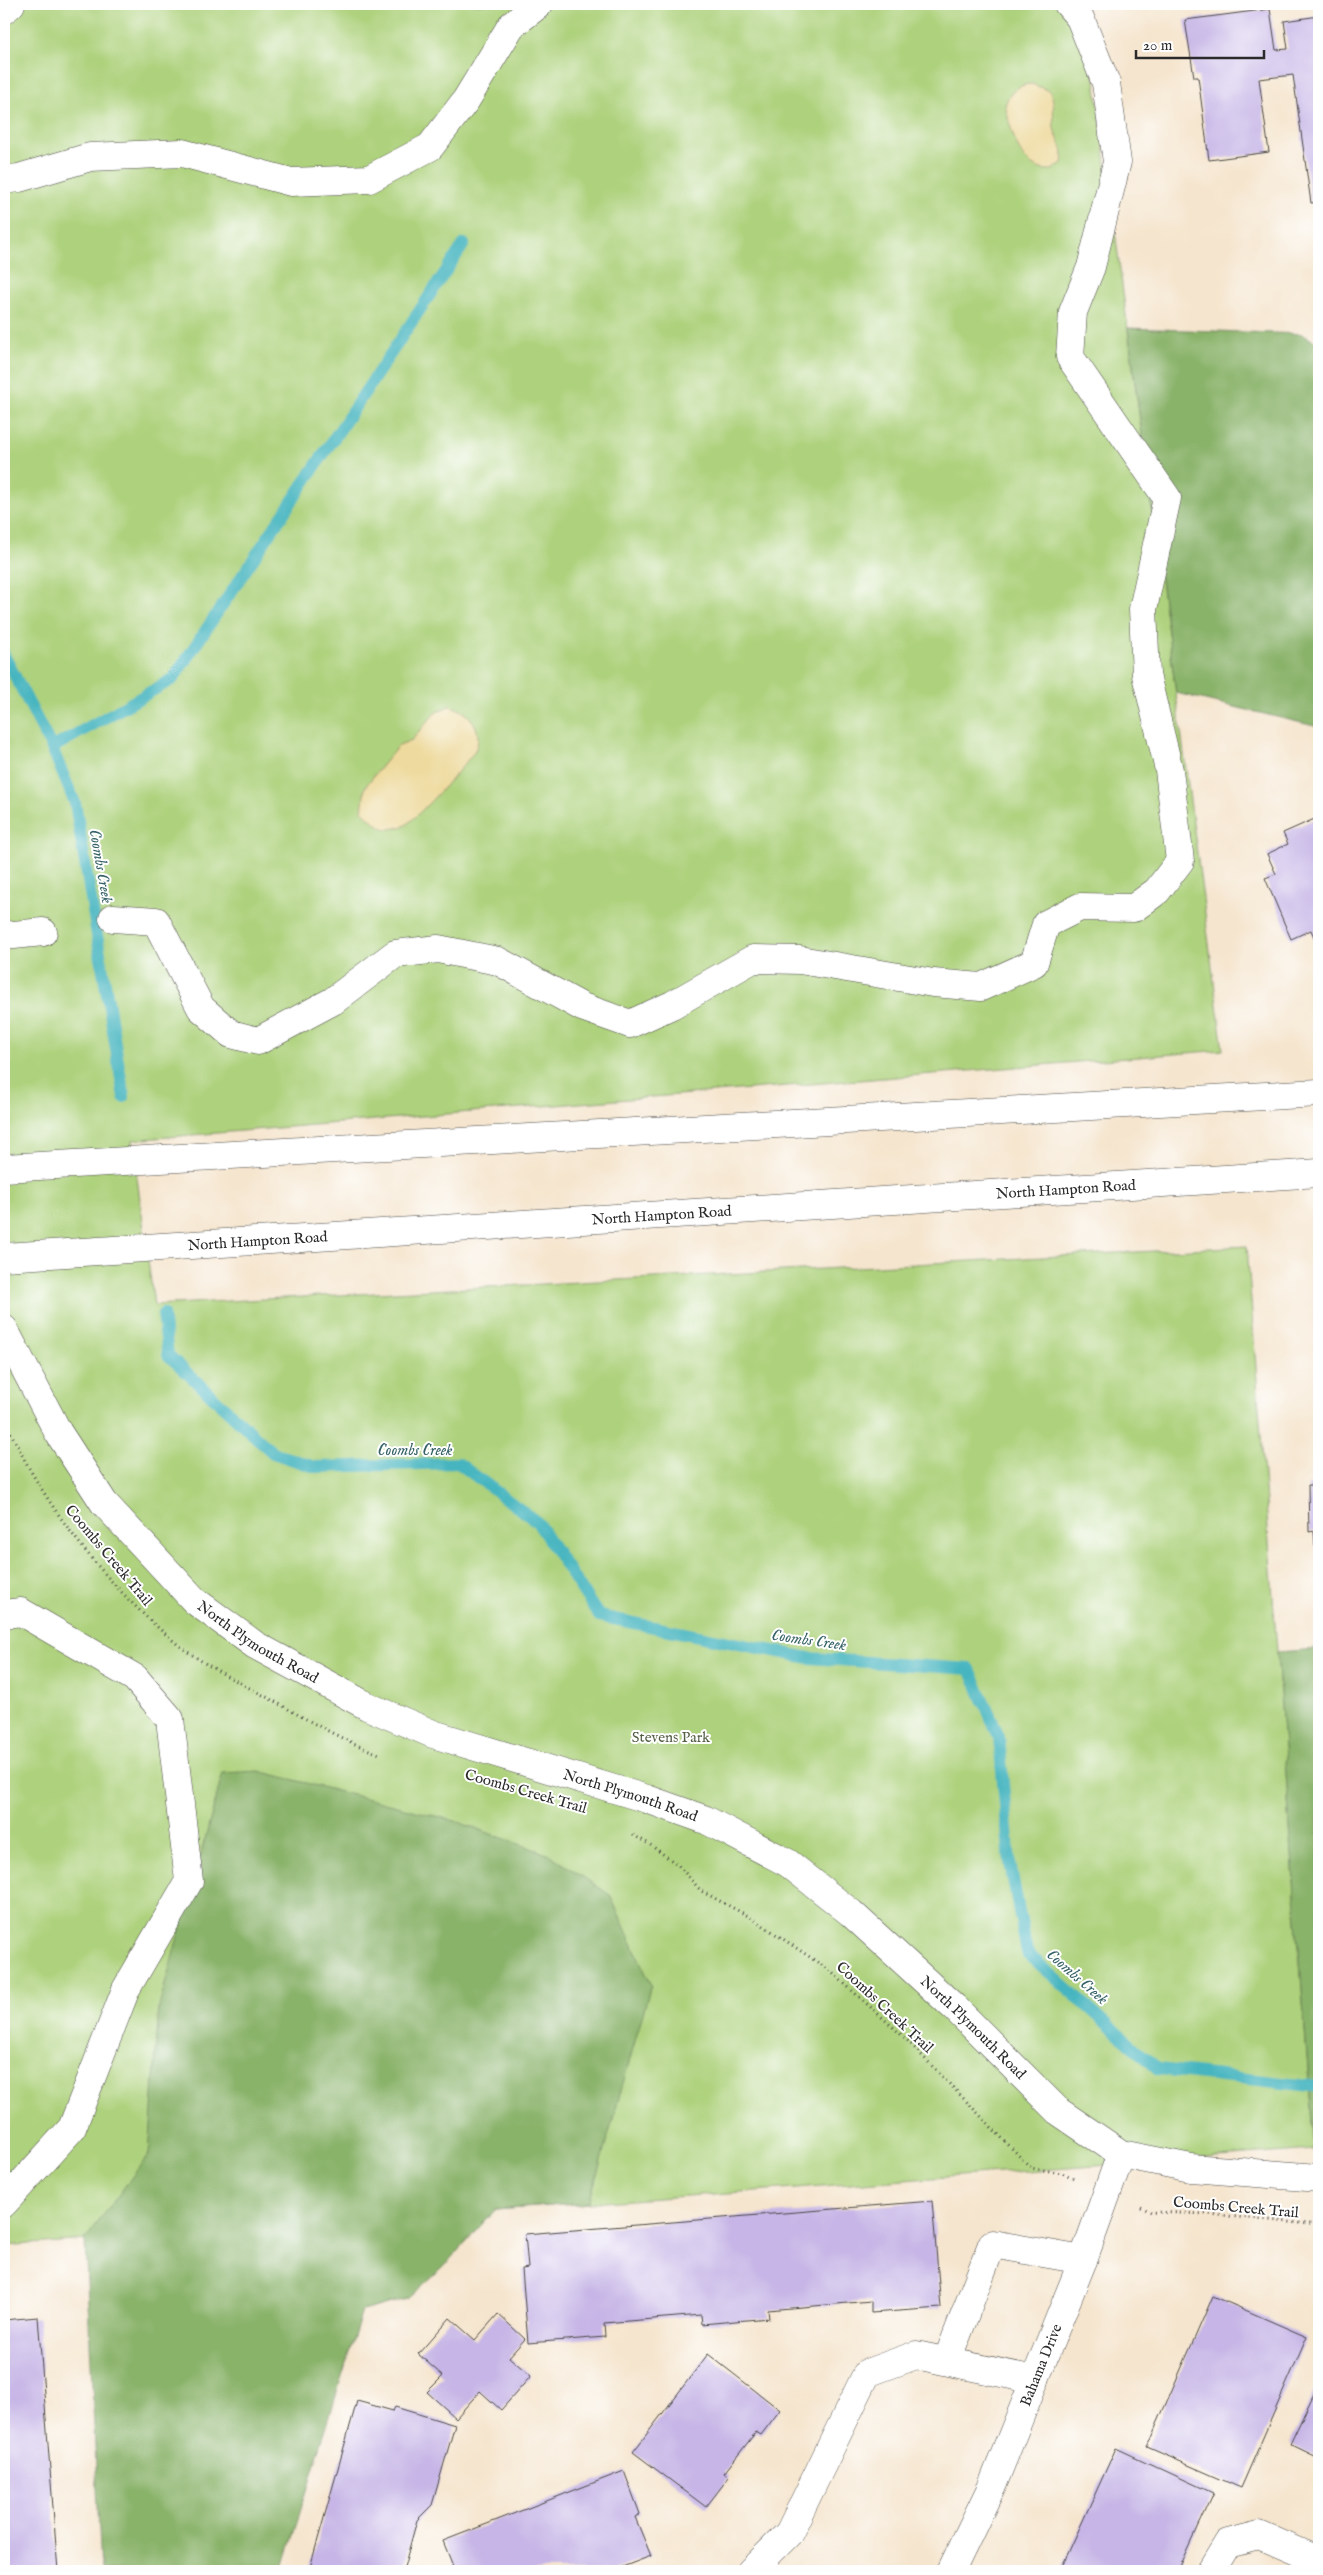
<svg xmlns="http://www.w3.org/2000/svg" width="1323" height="2575" viewBox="0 0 1323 2575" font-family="'IM FELL English',serif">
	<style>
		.green { fill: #add17b; stroke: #6c7e53 }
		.forest { fill: #8ab36b; stroke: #5a6f4b }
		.sand { fill: #eeda9e; stroke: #8c8264 }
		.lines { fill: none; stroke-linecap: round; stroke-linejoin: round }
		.stream { stroke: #47b5c0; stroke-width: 12 }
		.building { fill: #c6b5e6 }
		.minor-casing { stroke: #494743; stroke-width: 29 }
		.major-casing { stroke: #494743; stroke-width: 29 }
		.path { stroke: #494743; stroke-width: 3; stroke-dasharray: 1 4; stroke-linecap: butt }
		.minor { stroke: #fff; stroke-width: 28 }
		.major { stroke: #fff; stroke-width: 28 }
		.labels { text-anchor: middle; stroke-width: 4; stroke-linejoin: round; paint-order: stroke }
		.street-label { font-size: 15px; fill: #2b2b2b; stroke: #fff }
		.park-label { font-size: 15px; fill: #525d43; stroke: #fff }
		.water-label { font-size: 16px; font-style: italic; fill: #366267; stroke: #fff }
	</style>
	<rect width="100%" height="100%" fill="#fff"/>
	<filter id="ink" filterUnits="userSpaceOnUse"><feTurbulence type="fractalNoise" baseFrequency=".02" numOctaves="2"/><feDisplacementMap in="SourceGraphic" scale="10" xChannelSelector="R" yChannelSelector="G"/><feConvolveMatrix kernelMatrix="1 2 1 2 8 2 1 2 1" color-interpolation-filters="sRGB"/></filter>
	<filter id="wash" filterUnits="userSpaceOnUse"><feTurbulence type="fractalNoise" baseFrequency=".0096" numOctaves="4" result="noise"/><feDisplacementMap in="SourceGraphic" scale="20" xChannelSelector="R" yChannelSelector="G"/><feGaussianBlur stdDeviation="1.12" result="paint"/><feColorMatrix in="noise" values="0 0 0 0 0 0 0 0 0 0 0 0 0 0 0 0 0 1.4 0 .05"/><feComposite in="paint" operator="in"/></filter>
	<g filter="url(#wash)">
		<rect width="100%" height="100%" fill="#f5e5ce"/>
		<!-- green -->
		<polygon class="green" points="4,4 1085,4 1223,1050 132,1140 154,1305 1247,1246 1314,2150 4,2246"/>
		<!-- forest -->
		<g class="forest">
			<polygon points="1128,328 1302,334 1319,344 1319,727 1176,693"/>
			<polygon points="1319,1649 1319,2150 1314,2150 1277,1652"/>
			<polygon points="259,1771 455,1821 550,1855 610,1895 651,1985 589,2203 495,2210 443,2267 407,2299 362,2311 282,2571 101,2571 85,2240 149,2154 159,2006 223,1773"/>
		</g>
		<!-- sand -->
		<g class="sand">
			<path d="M1032 84 1050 91C1056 104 1052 114 1054 128 1057 141 1066 148 1062 163L1052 170C1018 172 1012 131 1005 105 1009 92 1019 84 1032 84Z"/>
			<path d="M449 706C468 709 484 729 476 748 471 760 417 817 406 825 402 827 392 829 387 829 378 827 369 817 362 811L365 787 384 763 399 745 412 740 435 713Z"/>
		</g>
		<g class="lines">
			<!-- stream -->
			<g class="stream">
				<polyline points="4,655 52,748 75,803 124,1097"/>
				<polyline points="52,748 173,679 464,244"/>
				<polyline points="163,1314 168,1355 273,1453 315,1467 458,1463 537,1522 599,1616 809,1658 970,1669 999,1737 1010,1863 1027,1953 1158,2069 1319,2087"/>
			</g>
		</g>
		<g id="blocks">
			<!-- building -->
			<g class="building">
				<polygon points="1270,9 1276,50 1288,49 1284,21 1319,16 1319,202 1311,203 1293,75 1259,79 1269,152 1209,160 1198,77 1194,77 1185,20"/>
				<polygon points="1319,817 1319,941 1316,942 1311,930 1291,939 1265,878 1276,874 1267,854 1288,844 1283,833"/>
				<polygon points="1308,1485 1319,1485 1319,1545 1315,1546 1314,1531 1309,1532"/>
				<polygon points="932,2201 941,2308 871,2313 871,2301 768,2310 769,2318 702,2324 701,2315 604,2323 605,2337 528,2343 522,2269 528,2268 525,2234"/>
				<polygon points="1213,2296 1307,2337 1241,2488 1147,2447"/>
				<polygon points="498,2314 525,2339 509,2357 531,2376 501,2410 480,2391 456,2418 427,2392 443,2376 418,2354 450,2318 475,2340"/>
				<polygon points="38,2317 58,2571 4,2571 4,2320"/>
				<polygon points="708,2354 780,2410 761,2435 756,2432 724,2473 729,2477 706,2507 633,2452"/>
				<polygon points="1319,2383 1319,2458 1290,2444"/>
				<polygon points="357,2401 393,2411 395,2407 455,2425 432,2505 417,2520 403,2571 309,2571"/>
				<polygon points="1116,2448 1213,2493 1177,2571 1060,2571"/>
				<polygon points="624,2471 640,2514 635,2517 651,2556 612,2571 450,2571 449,2568 453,2566 443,2541"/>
			</g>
		</g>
	</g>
	<g filter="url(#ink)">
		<use href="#blocks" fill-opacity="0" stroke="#494743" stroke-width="1"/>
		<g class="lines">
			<defs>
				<g id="minor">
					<polyline points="4,10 11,4"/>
					<polyline points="4,180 19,178 90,157 182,153 291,182 369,179 430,147 466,100 511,26 539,4"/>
					<polyline points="113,918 156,921 201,1008 231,1034 258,1041 333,1001 395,954 438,949 498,961 582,1007 630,1024 672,1005 753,959 800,960 933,983 981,987 1034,963 1046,924 1080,907 1134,908 1157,891 1180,861 1169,770 1146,675 1143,609 1167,498 1070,357 1073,312 1091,267 1117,162 1106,83 1080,18 1068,4"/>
					<polyline points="4,936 43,932"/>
					<path id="s1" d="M4 1329 58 1432 104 1503 195 1601 255 1645 367 1706 433 1734 647 1799 706 1820 788 1863 851 1913 956 2009 1058 2111 1121 2154 1191 2168 1319 2178"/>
					<polyline points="4,1614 21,1612 135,1678 170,1719 189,1881 126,1989 72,2128 4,2203"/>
					<polyline points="947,2361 992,2244 1083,2260"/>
					<polyline points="751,2571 789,2533 867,2373 916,2355 1035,2380"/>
					<path id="s2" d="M951 2571 992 2486 1083 2260 1121 2154"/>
					<polyline points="1211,2571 1228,2543 1259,2535 1319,2561"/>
				</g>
				<g id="major">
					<polyline points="4,1168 1319,1093"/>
					<path id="s3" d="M4 1257 1319 1173"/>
				</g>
			</defs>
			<!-- minor casing -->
			<use href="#minor" class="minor-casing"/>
			<!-- major casing -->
			<use href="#major" class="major-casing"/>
			<!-- path -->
			<g class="path">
				<path d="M4 1419C14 1439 24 1460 36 1480 71 1538 118 1594 170 1638 200 1664 239 1682 274 1701 309 1721 344 1741 382 1755"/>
				<polyline points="633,1835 649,1844 678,1865 701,1891 752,1918 829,1970 904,2037 1031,2168 1062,2173 1074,2178"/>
				<polyline points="1141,2207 1151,2212 1208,2214 1319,2225"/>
			</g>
			<!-- minor -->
			<use href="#minor" class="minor"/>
			<!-- major -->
			<use href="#major" class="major"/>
		</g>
	</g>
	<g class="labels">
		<!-- street labels -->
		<g class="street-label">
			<text dy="5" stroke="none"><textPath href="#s3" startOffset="1064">North Hampton Road</textPath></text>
			<text dy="5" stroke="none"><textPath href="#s3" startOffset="659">North Hampton Road</textPath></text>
			<text dy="5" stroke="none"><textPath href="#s3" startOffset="254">North Hampton Road</textPath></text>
			<text transform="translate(109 1555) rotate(50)" y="5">Coombs Creek Trail</text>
			<text dy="5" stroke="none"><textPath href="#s1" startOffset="410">North Plymouth Road</textPath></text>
			<text transform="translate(526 1791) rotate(16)" y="5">Coombs Creek Trail</text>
			<text dy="5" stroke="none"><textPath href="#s1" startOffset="815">North Plymouth Road</textPath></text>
			<text transform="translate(885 2007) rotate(43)" y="5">Coombs Creek Trail</text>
			<text dy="5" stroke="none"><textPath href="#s1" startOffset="1235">North Plymouth Road</textPath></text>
			<text transform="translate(1236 2207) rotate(5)" y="5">Coombs Creek Trail</text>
			<text dy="5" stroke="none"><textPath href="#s2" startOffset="225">Bahama Drive</textPath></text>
		</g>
		<!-- park labels -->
		<g class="park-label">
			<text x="671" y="1742">Stevens Park</text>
		</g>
		<!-- water labels -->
		<g class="water-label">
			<text transform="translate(102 866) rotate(80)" y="6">Coombs Creek</text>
			<text x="415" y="1455">Coombs Creek</text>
			<text transform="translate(809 1639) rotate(8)" y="6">Coombs Creek</text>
			<text transform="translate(1078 1976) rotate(41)" y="6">Coombs Creek</text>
		</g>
	</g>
	<!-- margin -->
	<rect width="1323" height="2575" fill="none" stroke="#fff" stroke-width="20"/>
	<!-- scale -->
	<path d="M1136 50v8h128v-8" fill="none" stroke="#2b2b2b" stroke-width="2.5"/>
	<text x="1143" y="50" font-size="15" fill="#2b2b2b" stroke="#ffffff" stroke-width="4" paint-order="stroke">20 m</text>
</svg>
